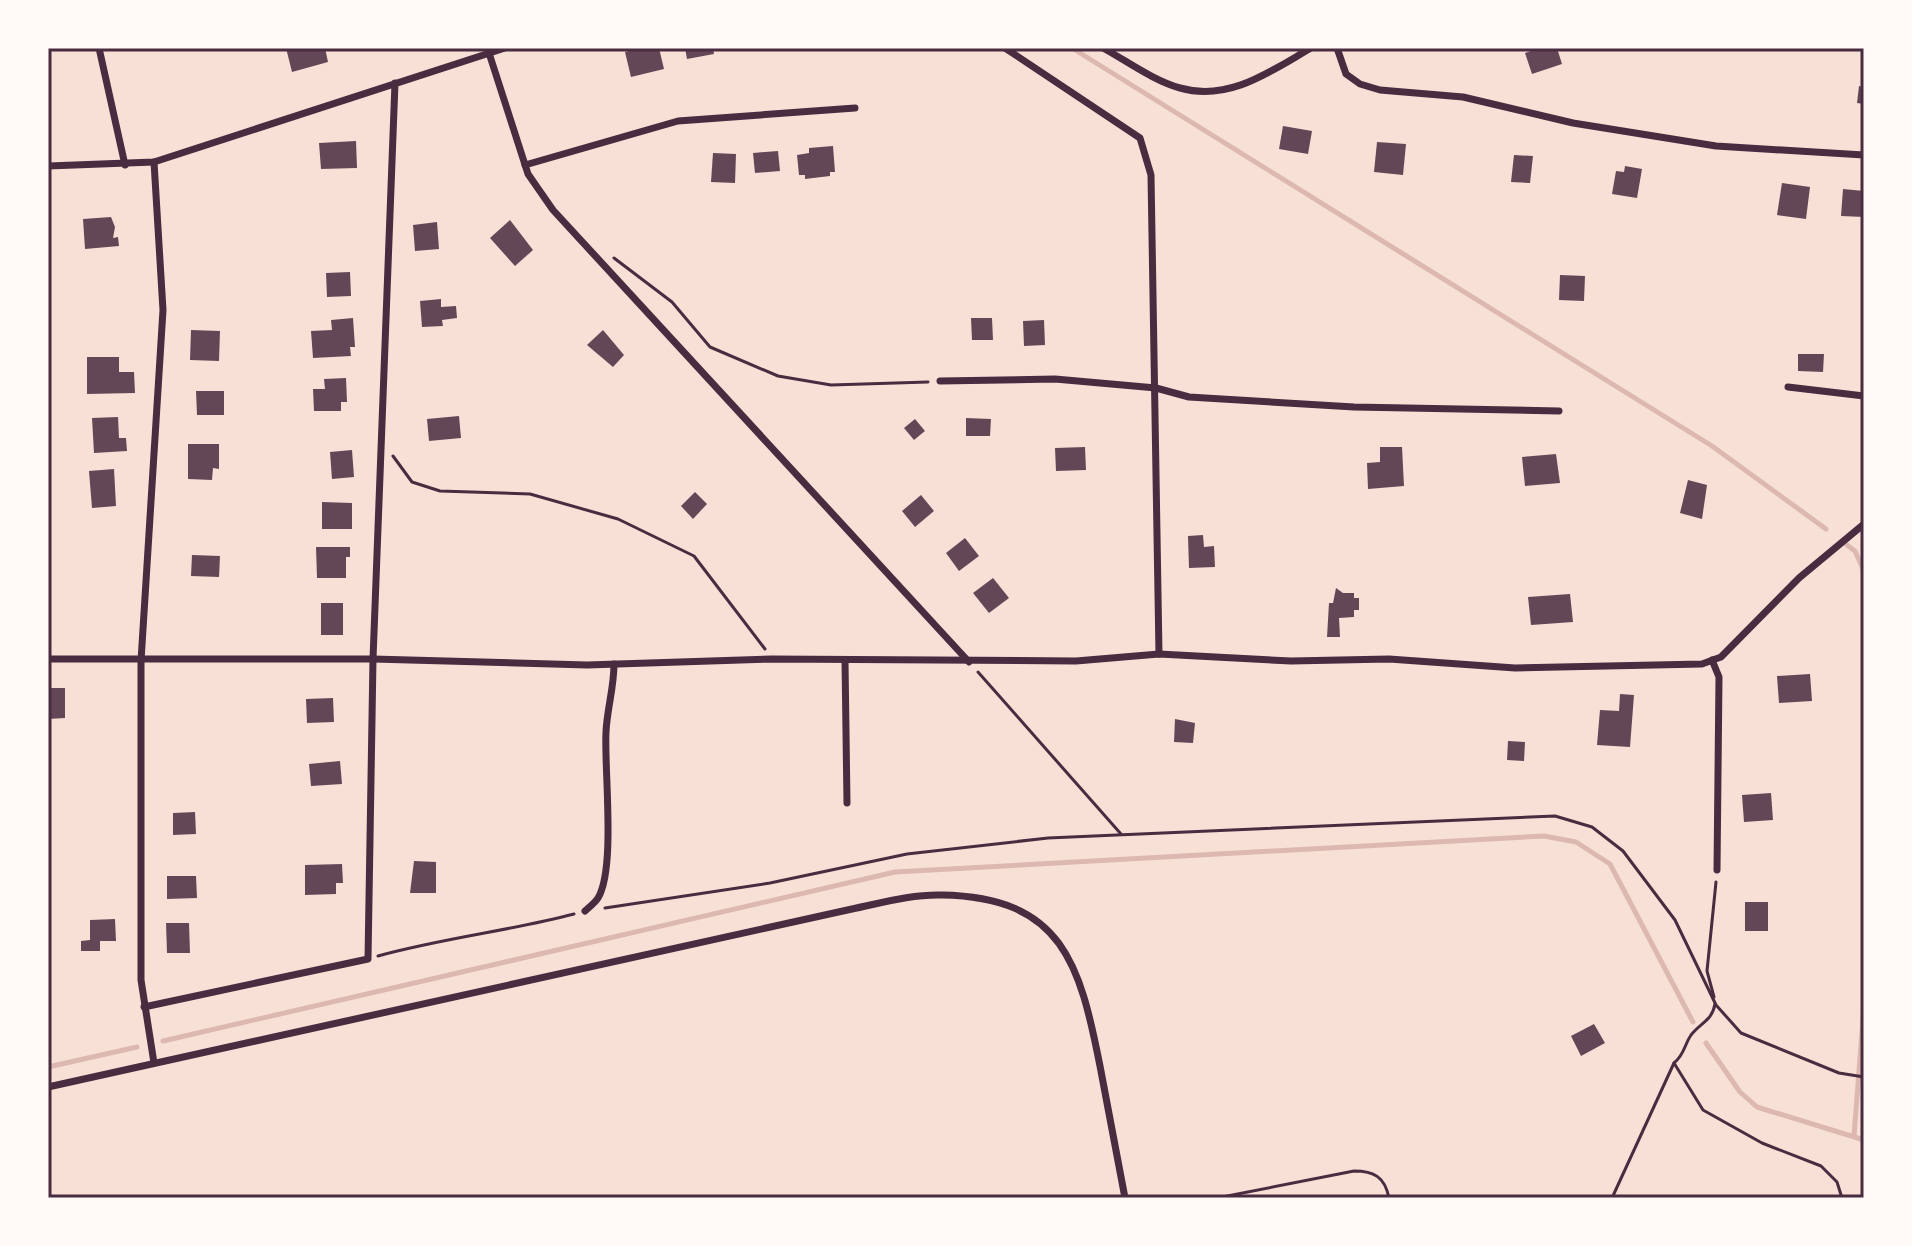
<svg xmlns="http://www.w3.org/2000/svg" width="1912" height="1246" viewBox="0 0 1912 1246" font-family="Raleway,sans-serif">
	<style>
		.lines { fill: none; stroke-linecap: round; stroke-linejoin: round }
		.stream { stroke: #dcb8b0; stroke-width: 5 }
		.building { fill: #644757 }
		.path { stroke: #4a2c40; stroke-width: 3 }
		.minor { stroke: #4a2c40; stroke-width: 7 }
		.neatline { fill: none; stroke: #4a2c40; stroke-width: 3 }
	</style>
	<rect width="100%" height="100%" fill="#f7e1d7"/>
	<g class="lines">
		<!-- stream -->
		<g class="stream">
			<polyline points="1072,48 1712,446 1826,529"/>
			<polyline points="1847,545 1855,551 1864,571"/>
			<polyline points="163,1041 895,872 1544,836 1576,842 1610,864 1693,1022"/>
			<polyline points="1706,1043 1740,1092 1757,1107 1864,1140"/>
			<polyline points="48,1067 137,1047"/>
			<polyline points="1854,1136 1864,1006"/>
		</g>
	</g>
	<!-- building -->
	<g class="building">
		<polygon points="286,48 325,48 328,62 292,72"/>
		<polygon points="639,48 659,48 664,69 631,77 625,52"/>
		<polygon points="685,48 713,48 714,54 687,59"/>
		<polygon points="1540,48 1557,48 1562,64 1532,74 1525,53"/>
		<polygon points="1859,86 1864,87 1864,104 1857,103"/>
		<polygon points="1283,126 1312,131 1308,154 1279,149"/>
		<polygon points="356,141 357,168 321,169 319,143"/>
		<polygon points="1377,142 1406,144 1403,175 1374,172"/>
		<polygon points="833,146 835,172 830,172 830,176 805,179 805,175 799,175 797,155 809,153 809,148"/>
		<polygon points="778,151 780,171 755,173 753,153"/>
		<polygon points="713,153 736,154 735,183 711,182"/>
		<polygon points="1514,155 1533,156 1530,183 1511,182"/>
		<polygon points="1625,166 1642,169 1637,198 1612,194 1616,171 1624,172"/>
		<polygon points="1782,183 1810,187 1806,219 1777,215"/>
		<polygon points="1843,189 1864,191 1864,217 1841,216"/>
		<polygon points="111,217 115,227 113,238 118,237 119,246 85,249 83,219"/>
		<polygon points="510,220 533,250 515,266 490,238"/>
		<polygon points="437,222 439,249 415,251 413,225"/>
		<polygon points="350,272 351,296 327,297 326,273"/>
		<polygon points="1560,275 1585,276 1584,301 1559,300"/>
		<polygon points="441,299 441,307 456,306 457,318 442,320 443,326 422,327 420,301"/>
		<polygon points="353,318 355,347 350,347 351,356 313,358 311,331 332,330 331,320"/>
		<polygon points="971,318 992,318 993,340 972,340"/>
		<polygon points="1044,320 1045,345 1024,346 1023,321"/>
		<polygon points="191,330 220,331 219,361 190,360"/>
		<polygon points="603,330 624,355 613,367 587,345"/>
		<polygon points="1798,354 1824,354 1823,372 1798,371"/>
		<polygon points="87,357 119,357 119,372 134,372 135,393 87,394"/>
		<polygon points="346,378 347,402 341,402 341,411 314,411 313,389 325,389 324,379"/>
		<polygon points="196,391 224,391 224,415 197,415"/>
		<polygon points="459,416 461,438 429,441 427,419"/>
		<polygon points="118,417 119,438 126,438 127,451 94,453 92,418"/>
		<polygon points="966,418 991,419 990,436 966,436"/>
		<polygon points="915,419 925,431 914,440 904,428"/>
		<polygon points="188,444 219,444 219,469 213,468 212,480 188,479"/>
		<polygon points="1085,447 1086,470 1056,471 1055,448"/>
		<polygon points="1380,447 1402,447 1404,486 1368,489 1367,463 1380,462"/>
		<polygon points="352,450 354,477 332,479 330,452"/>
		<polygon points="1556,454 1560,483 1525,486 1522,457"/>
		<polygon points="114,469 116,506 92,508 89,471"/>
		<polygon points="1688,480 1707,485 1702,519 1680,513"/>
		<polygon points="695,492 707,504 693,519 681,506"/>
		<polygon points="921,495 934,511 915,527 902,511"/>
		<polygon points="322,502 352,503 352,529 322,529"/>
		<polygon points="1203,535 1204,547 1214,546 1215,567 1189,568 1188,536"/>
		<polygon points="965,538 979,556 959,571 946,553"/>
		<polygon points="316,547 350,547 350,557 346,557 346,578 317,578"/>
		<polygon points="192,555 220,556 219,577 191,576"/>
		<polygon points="993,578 1009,598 989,613 973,593"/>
		<polygon points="1336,588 1343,593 1354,593 1354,598 1359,598 1359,610 1354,610 1354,617 1339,618 1340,637 1327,637 1329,603 1333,603"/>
		<polygon points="1570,594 1573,622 1531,625 1528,597"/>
		<rect x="321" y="603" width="22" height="32"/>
		<polygon points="1810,674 1812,701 1779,703 1777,676"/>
		<polygon points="48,688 65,688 65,718 48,719"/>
		<polygon points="1620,694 1634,695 1630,747 1597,745 1600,710 1619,711"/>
		<polygon points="333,698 334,722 307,723 306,699"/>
		<polygon points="1175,719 1195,723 1193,743 1174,742"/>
		<polygon points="1508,741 1525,742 1524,761 1507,760"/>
		<polygon points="340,761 342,784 311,786 309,764"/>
		<polygon points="1771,793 1773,820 1744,822 1742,795"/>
		<polygon points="195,812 196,834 173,835 173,813"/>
		<polygon points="414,861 436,862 436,893 410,893"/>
		<polygon points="342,864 343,883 336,883 336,894 305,895 305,865"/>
		<polygon points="167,876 196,876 197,898 167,899"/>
		<rect x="1745" y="902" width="23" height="29"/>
		<polygon points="115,919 116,941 100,941 100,951 81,951 81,941 90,940 90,920"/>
		<polygon points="166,923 189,923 190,953 167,953"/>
		<polygon points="1594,1024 1605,1043 1581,1056 1571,1036"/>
	</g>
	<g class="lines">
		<!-- path -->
		<g class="path">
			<polyline points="614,258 672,302 710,347 778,376 831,385 928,382"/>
			<polyline points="393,456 412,482 440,491 530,494 618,519 694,556 765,649"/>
			<polyline points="978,672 1121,834"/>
			<polyline points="605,908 770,883 907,854 1048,838 1555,816 1592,827 1623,851 1675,920 1716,1005 1741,1033 1839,1073 1864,1077"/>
			<path d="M378 956C443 938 509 931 574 914"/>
			<polyline points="1714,997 1707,971 1716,882"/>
			<path d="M1674 1063C1685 1054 1684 1045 1691 1035 1701 1022 1712 1021 1715 1004"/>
			<path d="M1217 1198 1354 1171C1374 1171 1385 1177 1389 1198"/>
			<polyline points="1612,1198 1674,1063 1703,1110 1762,1143 1821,1166 1837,1182 1842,1198"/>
		</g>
		<!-- minor -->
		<g class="minor">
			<polyline points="99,48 125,165"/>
			<polyline points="1005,48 1140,138 1151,175 1159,654"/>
			<path d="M1103 48C1127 61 1154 81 1180 88 1229 102 1271 71 1311 48"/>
			<polyline points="1337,48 1346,74 1360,84 1380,90 1463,97 1573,123 1716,146 1864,155"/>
			<polyline points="489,53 528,174 553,210 969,662"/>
			<polyline points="154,162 163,310 141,661 141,980 154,1063"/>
			<polyline points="525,165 678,121 855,108"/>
			<polyline points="48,166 154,162 505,48"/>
			<polyline points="940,381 1055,379 1156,388 1189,397 1354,407 1559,411"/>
			<polyline points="1788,387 1864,396"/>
			<polyline points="48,659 373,659 587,665 772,659 1076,661 1159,654 1291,661 1389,659 1515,668 1702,664 1721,657 1799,578 1864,524"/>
			<polyline points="1712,660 1719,677 1717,870"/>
			<polyline points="845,661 847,803"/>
			<path d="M585 911C589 907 595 903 598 898 616 868 604 769 606 732 607 709 614 688 614 664"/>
			<polyline points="144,1007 368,959 373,659 395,83"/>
			<path d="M48 1087 852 909C881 903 912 894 942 895 1063 897 1080 965 1100 1066 1108 1110 1117 1154 1125 1198"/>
		</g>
	</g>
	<!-- border -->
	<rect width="1912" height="1246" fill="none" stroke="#fffaf5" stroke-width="100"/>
	<rect x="50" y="50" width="1812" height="1146" class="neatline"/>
</svg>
